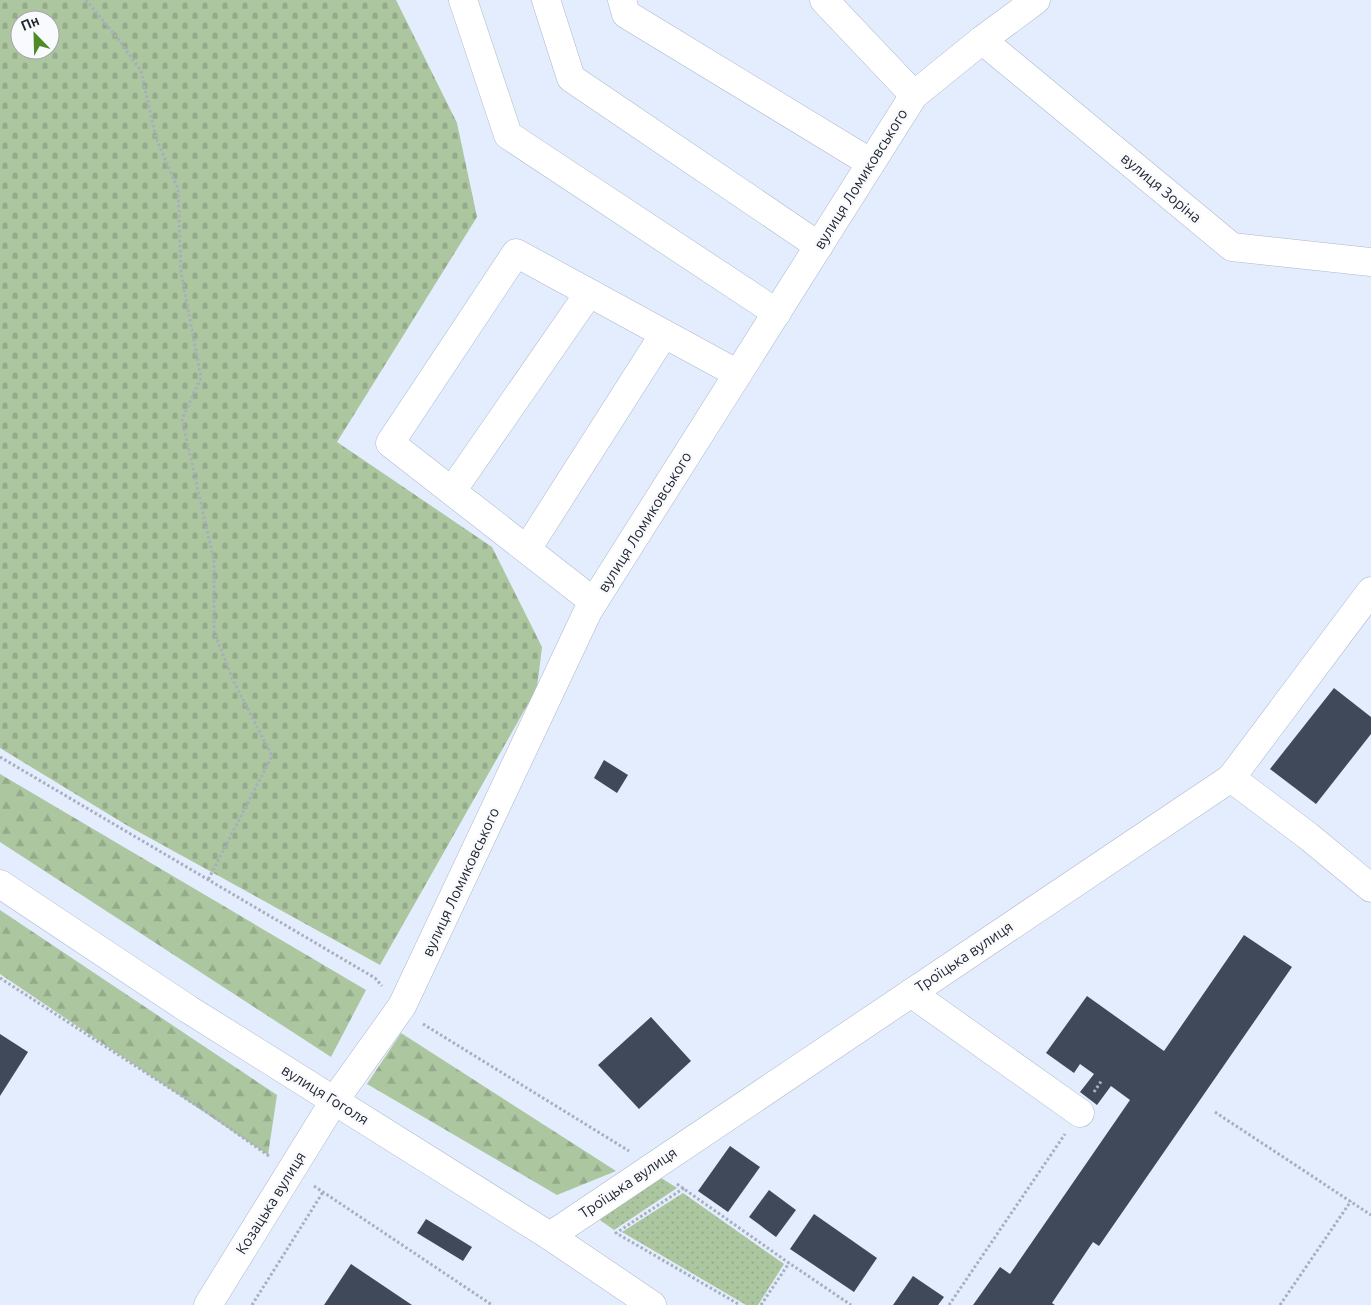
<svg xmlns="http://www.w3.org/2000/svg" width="1371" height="1305" viewBox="0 0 1371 1305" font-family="Ubuntu,sans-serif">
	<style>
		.grass { fill: url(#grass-dots) }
		.forest { fill: url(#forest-firs) }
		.cemetery { fill: url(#cemetery-stones); fill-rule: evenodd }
		.building { fill: #40495a }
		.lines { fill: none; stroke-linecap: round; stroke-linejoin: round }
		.minor-casing { stroke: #adb8cc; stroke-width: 29 }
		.path { stroke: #a7afbc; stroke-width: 3; stroke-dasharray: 2.5 2.5; stroke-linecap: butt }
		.minor { stroke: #fff; stroke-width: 28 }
		.labels { text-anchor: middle; stroke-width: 5; stroke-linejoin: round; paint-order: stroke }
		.street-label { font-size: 15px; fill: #23272e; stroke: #f8fafe }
	</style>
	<defs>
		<pattern id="grass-dots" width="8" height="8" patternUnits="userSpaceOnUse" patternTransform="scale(1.25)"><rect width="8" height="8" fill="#acc6a0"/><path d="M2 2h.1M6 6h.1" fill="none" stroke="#94aa8a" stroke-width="1.8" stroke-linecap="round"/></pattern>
		<pattern id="forest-firs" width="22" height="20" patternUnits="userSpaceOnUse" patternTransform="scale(1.25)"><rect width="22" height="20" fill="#acc6a0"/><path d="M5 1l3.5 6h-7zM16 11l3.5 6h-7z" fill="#94aa8a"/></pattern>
		<pattern id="cemetery-stones" width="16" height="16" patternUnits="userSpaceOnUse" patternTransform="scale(1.25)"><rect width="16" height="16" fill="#acc6a0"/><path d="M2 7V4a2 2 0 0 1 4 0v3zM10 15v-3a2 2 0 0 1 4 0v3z" fill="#94aa8a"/></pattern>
	</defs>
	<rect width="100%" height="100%" fill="#e4edfe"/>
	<!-- grass -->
	<g class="grass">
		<polygon points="655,1174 677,1188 614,1230 593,1215"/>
		<polygon points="683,1193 784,1264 758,1305 746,1305 622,1232"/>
	</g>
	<!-- forest -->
	<g class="forest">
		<polygon points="0,774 366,990 331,1057 0,842"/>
		<polygon points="0,910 277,1095 268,1155 0,974"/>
		<polygon points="401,1033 616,1171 557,1195 367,1084"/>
	</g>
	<!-- cemetery -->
	<path class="cemetery" d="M0 0H396L457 123 477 217 337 442 492 547 542 647 537 688 380 965 128 826 0 748ZM20 20H50V50H20Z"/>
	<!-- building -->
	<g class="building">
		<polygon points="1334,688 1371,717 1371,734 1316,804 1270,769"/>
		<polygon points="604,760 628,775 617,793 594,778"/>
		<polygon points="1244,935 1292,967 1099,1246 1093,1242 1052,1303 1055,1305 973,1305 1000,1267 1010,1274 1130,1100 1111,1086 1097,1105 1080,1092 1094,1074 1080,1064 1074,1073 1046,1053 1087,996 1164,1051"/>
		<polygon points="651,1017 691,1061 639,1109 598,1065"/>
		<polygon points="0,1034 28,1052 0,1096"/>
		<polygon points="730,1146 760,1167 728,1212 698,1191"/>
		<polygon points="769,1190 796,1210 776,1237 749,1217"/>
		<polygon points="814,1214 877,1258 854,1292 790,1249"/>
		<polygon points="426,1219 472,1247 463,1261 417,1233"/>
		<polygon points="351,1264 412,1305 324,1305"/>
		<polygon points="913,1276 944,1297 938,1305 893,1305"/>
	</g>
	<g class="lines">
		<defs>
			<g id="minor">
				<polyline points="463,0 508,135 777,313"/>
				<polyline points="546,0 571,78 819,246"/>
				<polyline points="622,0 626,14 871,163"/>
				<polyline points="824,0 914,95"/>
				<polyline points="982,40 1232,247 1371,262"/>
				<polyline points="452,491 589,293"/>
				<polyline points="527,549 664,334"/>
				<polyline points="594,602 390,443 516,253 738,374"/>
				<polyline points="1231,778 1371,591"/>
				<polyline points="0,884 188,1009 550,1236 652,1305"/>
				<polyline points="911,993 1080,1113"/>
				<polyline points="550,1236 1231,778 1308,836 1371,888"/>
				<polyline points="208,1305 334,1101 402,1006 588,611 914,95 982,40 1036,0"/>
			</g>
		</defs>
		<!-- minor casing -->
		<use href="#minor" class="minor-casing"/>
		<!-- path -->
		<g class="path">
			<polyline points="86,0 119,40 141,71 156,138 178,189 181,272 201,378 182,419 214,561 214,632 234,682 272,756 208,880"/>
			<polyline points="0,757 375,978 382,986"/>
			<polyline points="0,978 211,1115 269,1156"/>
			<polyline points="423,1024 629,1151"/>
			<polyline points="1094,1092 1102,1080"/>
			<polyline points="1215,1112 1371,1215"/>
			<polyline points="677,1184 789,1263 851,1305"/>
			<polyline points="314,1186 492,1305"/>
			<polyline points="684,1188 616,1233 740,1305"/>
			<polyline points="252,1305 323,1192"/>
			<polyline points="761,1305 789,1263"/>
			<polyline points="949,1305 1065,1134"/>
			<polyline points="1280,1305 1351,1201"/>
		</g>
		<!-- minor -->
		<use href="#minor" class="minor"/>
	</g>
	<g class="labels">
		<!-- street labels -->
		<g class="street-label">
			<text transform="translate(861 179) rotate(-58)" y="5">вулиця Ломиковського</text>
			<text transform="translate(1161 188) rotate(40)" y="5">вулиця Зоріна</text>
			<text transform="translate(645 522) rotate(-58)" y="5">вулиця Ломиковського</text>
			<text transform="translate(461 882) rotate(-65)" y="5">вулиця Ломиковського</text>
			<text transform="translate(964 957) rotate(-34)" y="5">Троїцька вулиця</text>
			<text transform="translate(325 1095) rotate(32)" y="5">вулиця Гоголя</text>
			<text transform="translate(628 1183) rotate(-34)" y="5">Троїцька вулиця</text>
			<text transform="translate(271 1203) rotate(-58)" y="5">Козацька вулиця</text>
		</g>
	</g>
	<!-- north arrow -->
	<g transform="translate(35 35) rotate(337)"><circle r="24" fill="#f8fafe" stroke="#a3a6ab"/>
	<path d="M0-4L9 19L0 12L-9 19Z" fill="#4f8a28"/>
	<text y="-8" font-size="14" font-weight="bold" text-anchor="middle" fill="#23272e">Пн</text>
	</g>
</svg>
